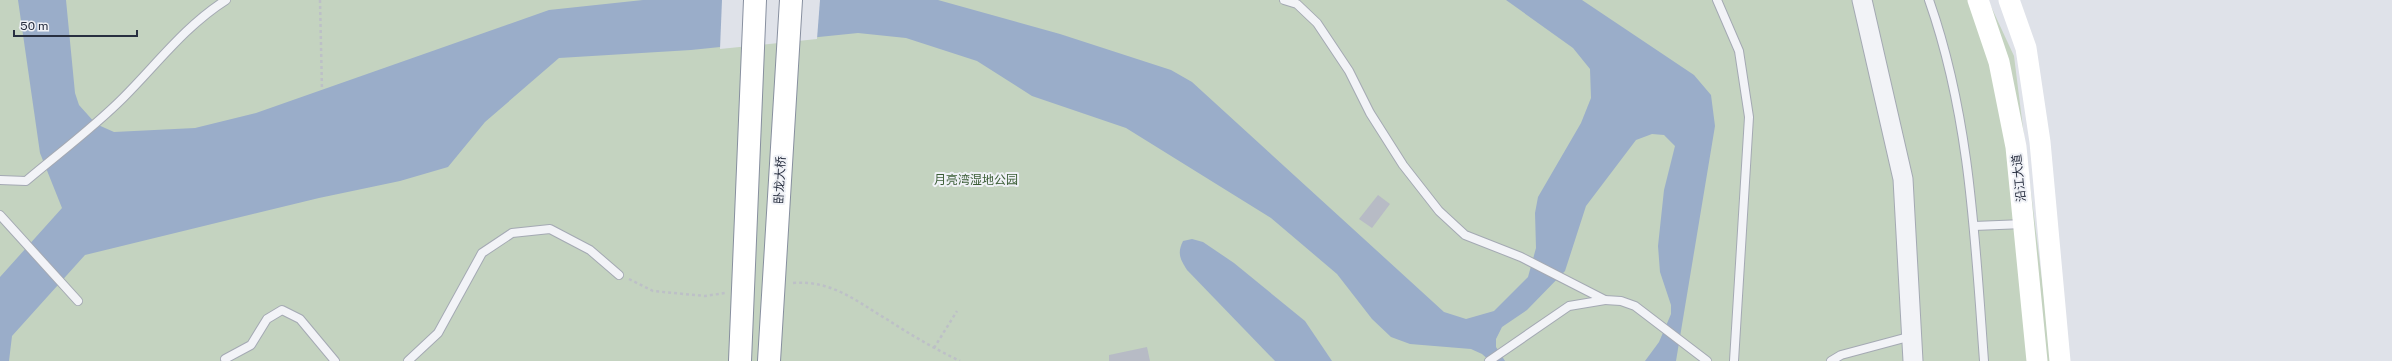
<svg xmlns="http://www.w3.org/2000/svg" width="2392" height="361" viewBox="0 0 2392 361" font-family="'Public Sans','Noto Sans SC',sans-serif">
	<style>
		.green { fill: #c4d3c0 }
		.water { fill: #9aadc9 }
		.pier { fill: #dfe2e9 }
		.building { fill: #b7bbc5 }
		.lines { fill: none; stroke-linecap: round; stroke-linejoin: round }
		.service-casing { stroke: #a4a9b3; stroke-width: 10 }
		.tertiary-casing { stroke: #a4a9b3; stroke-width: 21 }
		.trunk-casing { stroke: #878f9f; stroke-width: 24 }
		.path { stroke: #bdc0c7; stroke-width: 2.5; stroke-dasharray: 3 3; stroke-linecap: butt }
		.service { stroke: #f2f3f7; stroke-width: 8 }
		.tertiary { stroke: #f2f3f7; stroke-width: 19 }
		.secondary { stroke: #fff; stroke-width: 21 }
		.trunk { stroke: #fff; stroke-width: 22 }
		.labels { text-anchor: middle; stroke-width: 4; stroke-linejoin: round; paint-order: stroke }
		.street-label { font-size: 12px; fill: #282f40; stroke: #eff1f6 }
		.park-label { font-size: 12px; fill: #3a5c35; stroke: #eff1f6 }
	</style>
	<rect width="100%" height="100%" fill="#dfe2e9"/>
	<!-- green -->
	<polygon class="green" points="0,0 1988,0 2014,56 2052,361 0,361"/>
	<!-- water -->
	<g class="water">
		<polygon points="18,0 66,0 75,93 79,105 96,124 114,132 195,128 256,113 549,10 643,0 938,0 1060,34 1171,70 1192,82 1444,312 1466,319 1494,311 1528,277 1536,248 1535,213 1538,197 1581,123 1591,98 1590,69 1573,48 1506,0 1582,0 1694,75 1711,95 1715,126 1676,361 1645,361 1659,342 1671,314 1671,305 1660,272 1658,246 1664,190 1675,146 1664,135 1652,134 1636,140 1586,206 1565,271 1527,310 1502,327 1496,339 1496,347 1505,361 1490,361 1482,354 1471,349 1410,344 1391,337 1372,319 1337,274 1271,218 1126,128 1032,96 977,61 906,38 858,33 691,50 559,58 485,122 448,167 400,181 319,198 85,255 12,336 9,361 0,361 0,277 62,208 40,153"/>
		<path d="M1192 239 1203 242 1234 263 1305 321 1332 361H1275L1187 270C1180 259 1177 253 1183 241Z"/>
	</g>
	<!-- pier -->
	<polygon class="pier" points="722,0 820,0 817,39 720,49"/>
	<!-- building -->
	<g class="building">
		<polygon points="1378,195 1390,204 1372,228 1359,219"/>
		<polygon points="1147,347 1150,361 1109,361 1109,355"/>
	</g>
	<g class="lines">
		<defs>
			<g id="service">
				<polyline points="1284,0 1297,4 1317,23 1349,71 1370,113 1403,165 1439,211 1465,235 1521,257 1605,300 1621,301 1635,306 1707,361"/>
				<polyline points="1717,0 1739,51 1749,117 1734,361"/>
				<path d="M1929 0C1970 116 1975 239 1984 361"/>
				<path d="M0 180 26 181C58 154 93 128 123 98 157 64 185 26 226 0"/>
				<polyline points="0,215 78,301"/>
				<polyline points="1974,226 2024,224"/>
				<polyline points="225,359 251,345 267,319 282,310 300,319 335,361"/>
				<polyline points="408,361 438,333 482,253 512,233 550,229 590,250 619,275"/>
				<polyline points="1489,361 1569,306 1605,300"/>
				<polyline points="1831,361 1841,355 1912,336"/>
			</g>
			<polyline id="tertiary" points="1862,0 1903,179 1913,361"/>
			<g id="trunk">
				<polyline points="740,361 755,0"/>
				<polyline points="769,361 791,0"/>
			</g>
		</defs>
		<!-- service casing -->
		<use href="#service" class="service-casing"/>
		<!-- tertiary casing -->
		<use href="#tertiary" class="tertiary-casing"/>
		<!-- trunk casing -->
		<use href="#trunk" class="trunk-casing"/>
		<!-- path -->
		<g class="path">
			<polyline points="320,0 322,90"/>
			<polyline points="629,279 653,291 705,296 725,293"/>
			<path d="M793 283C832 280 856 301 888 320 911 335 935 349 960 361"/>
			<polyline points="934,348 957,311"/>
		</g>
		<!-- service -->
		<use href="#service" class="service"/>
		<!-- tertiary -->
		<use href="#tertiary" class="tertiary"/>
		<!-- secondary -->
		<g class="secondary">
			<polyline points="1978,0 1999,62 2016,147 2037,361"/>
			<polyline points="2009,0 2026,48 2040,142 2060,361"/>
		</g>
		<!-- trunk -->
		<use href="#trunk" class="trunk"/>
	</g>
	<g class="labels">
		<!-- street labels -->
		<g class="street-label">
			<text transform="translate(2019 178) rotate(-96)" y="4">沿江大道</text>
			<text transform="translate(780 180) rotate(-87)" y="4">卧龙大桥</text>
		</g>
		<!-- park labels -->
		<g class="park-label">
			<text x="976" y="184">月亮湾湿地公园</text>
		</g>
	</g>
	<!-- scale -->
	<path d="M14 30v6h123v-6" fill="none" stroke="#282f40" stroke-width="2"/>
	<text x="20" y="30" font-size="12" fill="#282f40" stroke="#eff1f6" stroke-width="3" paint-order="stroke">50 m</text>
</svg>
